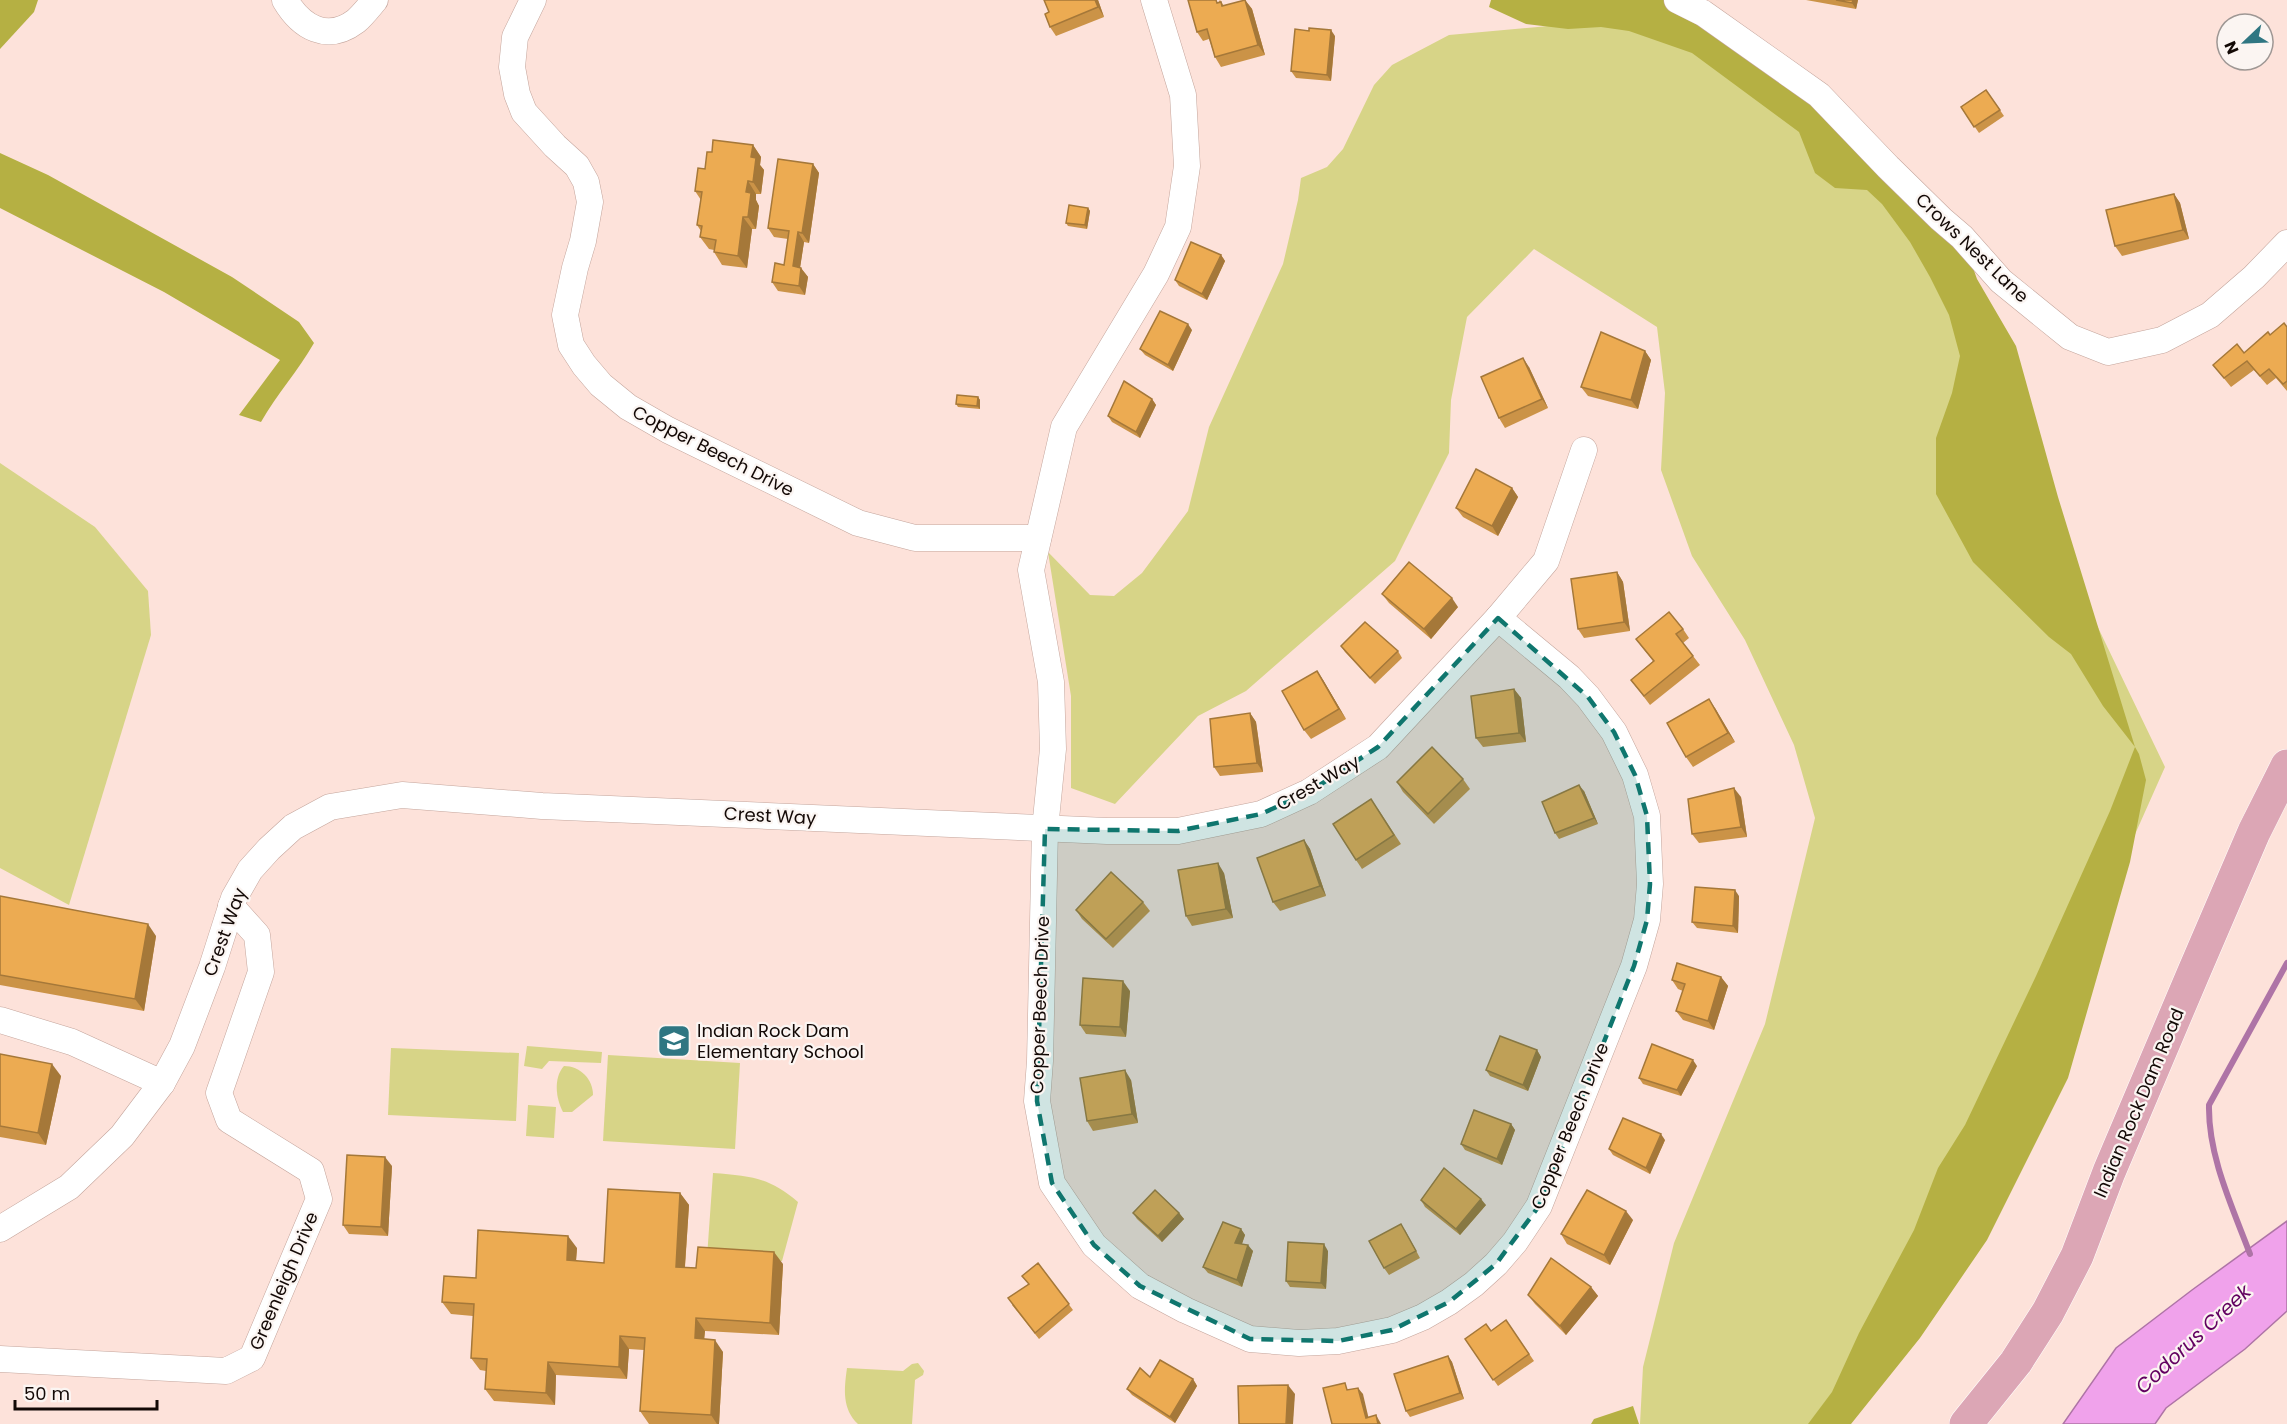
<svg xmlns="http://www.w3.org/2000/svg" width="2287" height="1424" viewBox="0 0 2287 1424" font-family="Poppins,sans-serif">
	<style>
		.green { fill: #d7d487 }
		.forest { fill: #b5b043 }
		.water { fill: #f0a2eb; stroke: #ae74a6; stroke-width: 1.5 }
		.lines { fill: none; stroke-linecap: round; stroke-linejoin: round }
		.stream { stroke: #ae74a6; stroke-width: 6 }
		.minor-casing { stroke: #c4a59c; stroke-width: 27 }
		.major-casing { stroke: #fff; stroke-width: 34 }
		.minor { stroke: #fff; stroke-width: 26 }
		.major { stroke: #dca6b5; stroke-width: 33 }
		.wall { fill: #cb9347 }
		.shaded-wall { fill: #a57839 }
		.building { fill: #ecab52; stroke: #a57839; stroke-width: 1.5 }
		.marked { fill: #0f766e; fill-opacity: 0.2; stroke: #0f766e; stroke-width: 4.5; stroke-dasharray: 12 8; stroke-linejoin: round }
		.labels { text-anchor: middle; stroke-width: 4.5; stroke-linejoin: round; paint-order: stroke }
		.street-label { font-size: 18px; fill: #130906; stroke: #fbf5f2 }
		.poi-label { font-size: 18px; fill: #130906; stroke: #fbf5f2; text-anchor: start }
		.water-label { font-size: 20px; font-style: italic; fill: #620060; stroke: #fbf5f2 }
	</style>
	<rect width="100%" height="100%" fill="#fde2da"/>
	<!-- green -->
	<g class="green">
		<polygon points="1625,19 1715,52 1808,123 1924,248 2080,590 2165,767 1903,1355 1841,1424 1640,1424 1643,1367 1674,1243 1765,1024 1815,818 1794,745 1745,640 1692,556 1661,470 1665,393 1657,327 1534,249 1467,317 1451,400 1449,453 1395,561 1246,691 1198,716 1115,804 1071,788 1071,696 1048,552 1090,595 1114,596 1142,573 1188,511 1209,427 1283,264 1298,200 1301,178 1327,167 1343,149 1374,85 1392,65 1449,35"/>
		<polygon points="0,463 95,527 148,591 151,635 69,905 0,868"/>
		<polygon points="527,1046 602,1052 601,1063 549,1061 542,1069 524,1066"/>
		<polygon points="391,1048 519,1053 516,1121 388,1115"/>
		<polygon points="608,1055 740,1063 735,1149 603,1141"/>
		<path d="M564 1066C580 1066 593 1079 593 1095L572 1112H563C556 1099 553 1078 564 1066Z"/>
		<polygon points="528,1105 556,1107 554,1138 526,1136"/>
		<path d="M713 1173C751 1176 768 1177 798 1202L782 1261 707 1257Z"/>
		<path d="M918 1363 924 1371 923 1375 915 1380 912 1424H858C842 1409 844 1389 847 1368L903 1371 912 1364Z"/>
	</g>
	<!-- forest -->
	<g class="forest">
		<polygon points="0,0 38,0 34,12 0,49"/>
		<polygon points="1491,0 1677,0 1703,13 1888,167 1962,237 1977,279 2016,346 2058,497 2135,747 2139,754 2146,780 2130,862 2068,1078 1987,1240 1920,1338 1851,1424 1808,1424 1832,1392 1859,1333 1914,1230 1938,1168 1965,1125 2036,976 2110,811 2135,747 2103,706 2071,654 2049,637 1973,562 1936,494 1936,438 1952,393 1960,356 1949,315 1930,277 1910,242 1882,204 1867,190 1835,188 1815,173 1799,132 1692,53 1629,31 1601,27 1568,29 1526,24 1489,7"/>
		<path d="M0 153 48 175 232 277 299 322 314 343C298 371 277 394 261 422L239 415 280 360 164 292 0 208Z"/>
		<polygon points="1633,1406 1639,1424 1591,1424 1594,1419"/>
	</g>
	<!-- water -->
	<polygon class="water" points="2287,1221 2287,1311 2245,1349 2166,1408 2155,1424 2063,1424 2116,1348 2192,1290"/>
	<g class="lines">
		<!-- stream -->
		<path class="stream" d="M2250 1254C2232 1206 2208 1156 2209 1105L2287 963"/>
		<defs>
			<g id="minor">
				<path d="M285 0C301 27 327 43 356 21 363 15 369 7 375 0"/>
				<polyline points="533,0 515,37 512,67 517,94 524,112 555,146 577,166 586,182 590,202 583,241 575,268 565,315 571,345 584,365 601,385 628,407 668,430 858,523 915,538 1038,538"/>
				<polyline points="1154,0 1183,95 1187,166 1178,227 1156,274 1064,427 1031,570 1051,682 1053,749 1045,829 1040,1061 1037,1101 1052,1183 1094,1245 1140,1286 1185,1310 1250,1339 1299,1343 1338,1341 1392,1330 1423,1317 1449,1302 1474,1284 1496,1264 1515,1242 1539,1206 1634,966 1647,920 1650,884 1647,816 1635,775 1614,732 1588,697 1569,677 1498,618"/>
				<polyline points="1677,0 1703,13 1819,95 1888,167 1941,219 1962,237 2001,281 2070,337 2108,352 2162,340 2210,315 2254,277 2287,243"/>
				<polyline points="0,1020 72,1042 162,1083"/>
				<polyline points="0,1229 69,1187 122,1136 162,1083 182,1046 212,967 234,898 250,870 269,849 293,827 330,807 402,795 542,806 1107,831 1178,831 1261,814 1309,792 1378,747 1498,618 1546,561 1584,450"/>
				<polyline points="0,1359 226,1371 252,1358 319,1199 311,1171 229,1120 219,1093 261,972 257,935 231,906"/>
			</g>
			<polyline id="major" points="1966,1424 2016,1362 2048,1312 2077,1256 2109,1172 2193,974 2254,832 2287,766"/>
		</defs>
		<!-- minor casing -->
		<use href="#minor" class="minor-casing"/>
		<!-- major casing -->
		<use href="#major" class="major-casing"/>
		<!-- minor -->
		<use href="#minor" class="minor"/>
		<!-- major -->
		<use href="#major" class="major"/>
	</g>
	<!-- wall -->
	<g class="wall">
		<polygon points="1098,0 1104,17 1056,36 1050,27"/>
		<polygon points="1220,0 1224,6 1245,0 1252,9 1265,55 1221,67 1215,57 1209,39 1203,41 1197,32"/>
		<polygon points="1806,0 1858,0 1856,9"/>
		<polygon points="1335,36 1331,81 1296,78 1291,71"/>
		<polygon points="1986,90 2004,116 1979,133 1961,107"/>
		<polygon points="753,145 761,157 760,165 764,170 761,194 756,194 756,200 759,206 756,229 752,229 747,268 722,265 714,252 714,250 709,249 700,237 701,231 697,225 701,200 695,191 712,152"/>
		<polygon points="813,164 819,173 809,243 804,242 800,267 808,277 805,295 778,291 772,282 784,265 788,239 774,237 768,228"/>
		<polygon points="2174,194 2180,203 2189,239 2122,256 2115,246"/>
		<polygon points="1088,208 1090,211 1087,229 1068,226 1066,223"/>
		<polygon points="1221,255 1225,261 1207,300 1179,286 1175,280"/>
		<polygon points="2287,327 2287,391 2276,378 2267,385 2254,370 2231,387 2213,365 2244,353 2270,335"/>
		<polygon points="1192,330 1173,371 1145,355 1140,349"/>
		<polygon points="1645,351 1651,360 1638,409 1588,396 1581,387"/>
		<polygon points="1529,367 1548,408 1505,428 1499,418"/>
		<polygon points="978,397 980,400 980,409 958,407 956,404"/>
		<polygon points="1152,399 1156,405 1140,438 1112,422 1108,416"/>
		<polygon points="1512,488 1518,497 1498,536 1463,517 1456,508"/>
		<polygon points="1617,572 1623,582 1630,631 1584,638 1578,629"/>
		<polygon points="1382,594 1458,607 1431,639 1389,603"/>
		<polygon points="1683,629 1689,638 1683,643 1700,665 1650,705 1631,680 1653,661 1636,639"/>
		<polygon points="1341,646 1398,651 1402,658 1375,684 1345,652"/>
		<polygon points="1317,671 1323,680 1346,719 1311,739 1304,730"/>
		<polygon points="1514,689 1521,698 1526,742 1483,747 1476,738"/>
		<polygon points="1715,708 1735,742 1693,767 1686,757"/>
		<polygon points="1250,713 1256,722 1263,772 1220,776 1214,767"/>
		<polygon points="1463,779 1470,789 1434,824 1403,792 1397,782"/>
		<polygon points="1584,791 1598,824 1559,839 1555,833"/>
		<polygon points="1741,797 1747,837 1699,843 1692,834"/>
		<polygon points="1378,809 1401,844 1362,869 1356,860"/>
		<polygon points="1304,840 1310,849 1326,896 1280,911 1273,902"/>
		<polygon points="1224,873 1233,918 1192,926 1186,916"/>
		<polygon points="0,896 156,936 144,1011 0,985"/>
		<polygon points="1739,896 1738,933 1697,928 1692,922"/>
		<polygon points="1143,902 1150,911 1113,948 1082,919 1076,910"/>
		<polygon points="1721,977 1728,986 1714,1030 1683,1020 1676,1011 1683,991 1678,989 1672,980"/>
		<polygon points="1130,991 1126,1037 1086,1034 1080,1025"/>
		<polygon points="1537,1050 1541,1057 1528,1091 1490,1076 1486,1070"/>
		<polygon points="0,1054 61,1076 46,1145 0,1137"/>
		<polygon points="1697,1066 1681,1096 1643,1084 1639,1078"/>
		<polygon points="1131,1080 1138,1123 1093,1131 1087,1121"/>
		<polygon points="1511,1124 1515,1130 1502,1165 1465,1150 1461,1144"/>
		<polygon points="1665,1140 1650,1174 1613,1155 1609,1149"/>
		<polygon points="392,1166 388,1236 349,1234 343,1225"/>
		<polygon points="680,1193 689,1205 685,1267 696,1268 783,1264 779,1335 705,1331 704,1339 723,1352 719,1424 649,1424 640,1411 644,1350 629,1349 627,1379 556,1375 555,1405 494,1401 485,1389 486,1371 480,1370 471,1358 473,1316 451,1314 442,1302 476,1278 577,1248 576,1261 604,1263"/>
		<polygon points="1421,1200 1486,1205 1460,1235 1425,1207"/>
		<polygon points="1133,1213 1179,1213 1184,1219 1162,1242 1137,1219"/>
		<polygon points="1633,1220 1610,1265 1567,1244 1561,1234"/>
		<polygon points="1241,1229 1245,1235 1242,1244 1253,1251 1242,1287 1208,1273 1203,1267"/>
		<polygon points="1405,1230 1420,1258 1389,1275 1384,1268"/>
		<polygon points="1328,1251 1326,1289 1290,1287 1286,1281"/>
		<polygon points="1038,1263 1073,1310 1039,1339 1012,1305 1028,1284"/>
		<polygon points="1591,1287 1598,1296 1566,1335 1535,1304 1528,1295"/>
		<polygon points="1506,1320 1534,1361 1498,1386 1465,1339 1491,1331"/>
		<polygon points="1448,1356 1452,1362 1464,1399 1410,1417 1406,1411"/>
		<polygon points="1150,1377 1193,1379 1197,1386 1175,1423 1132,1395 1127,1389"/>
	</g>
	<!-- shaded-wall -->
	<g class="shaded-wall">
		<polygon points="1095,0 1098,0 1104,17 1098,7"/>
		<polygon points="1245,0 1252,9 1265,55 1258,45"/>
		<polygon points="1853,0 1858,0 1856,9 1852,3"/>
		<polygon points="1331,30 1335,36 1331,81 1327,75"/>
		<polygon points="753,145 761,157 760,165 764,170 761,194 753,182 751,157"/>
		<polygon points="813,164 819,173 809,243 802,233"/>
		<polygon points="748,181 756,194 756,200 759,206 756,229 748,217 746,192"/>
		<polygon points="2174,194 2180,203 2189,239 2183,230"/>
		<polygon points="1088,208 1090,211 1087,229 1085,225"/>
		<polygon points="743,217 752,229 747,268 738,256"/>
		<polygon points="798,232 804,242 799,275 793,266"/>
		<polygon points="1221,255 1225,261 1207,300 1202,294"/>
		<polygon points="801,268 808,277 805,295 799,286"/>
		<polygon points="1188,324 1192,330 1173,371 1168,365"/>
		<polygon points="1645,351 1651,360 1638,409 1631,400"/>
		<polygon points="1523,358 1529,367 1548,408 1542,399"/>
		<polygon points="978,397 980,400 980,409 977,406"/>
		<polygon points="1152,399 1156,405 1140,438 1136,432"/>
		<polygon points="1512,488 1518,497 1498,536 1492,526"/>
		<polygon points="1617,572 1623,582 1630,631 1624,622"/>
		<polygon points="1452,598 1458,607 1431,639 1424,629"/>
		<polygon points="1317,671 1323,680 1346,719 1339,709"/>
		<polygon points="1514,689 1521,698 1526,742 1519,733"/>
		<polygon points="1709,699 1715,708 1735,742 1728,733"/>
		<polygon points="1250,713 1256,722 1263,772 1257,763"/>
		<polygon points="1579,785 1584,791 1598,824 1594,818"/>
		<polygon points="1734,788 1741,797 1747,837 1741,827"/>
		<polygon points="1304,840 1310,849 1326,896 1320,886"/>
		<polygon points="1218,863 1224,873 1233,918 1226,909"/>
		<polygon points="1735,890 1739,896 1738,933 1733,926"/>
		<polygon points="148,924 156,936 144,1011 135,999"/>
		<polygon points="1721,977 1728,986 1714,1030 1708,1021"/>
		<polygon points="1123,981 1130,991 1126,1037 1120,1027"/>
		<polygon points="1537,1050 1541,1057 1528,1091 1523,1085"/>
		<polygon points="1693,1060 1697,1066 1681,1096 1677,1090"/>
		<polygon points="52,1064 61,1076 46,1145 38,1133"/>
		<polygon points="1125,1070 1131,1080 1138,1123 1132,1114"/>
		<polygon points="1511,1124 1515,1130 1502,1165 1497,1159"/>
		<polygon points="1661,1134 1665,1140 1650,1174 1646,1168"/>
		<polygon points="385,1157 392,1166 388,1236 381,1227"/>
		<polygon points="680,1193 689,1205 684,1279 676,1267"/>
		<polygon points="1481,1199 1486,1205 1460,1235 1456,1229"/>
		<polygon points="1626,1211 1633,1220 1610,1265 1604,1255"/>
		<polygon points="1179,1213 1184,1219 1162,1242 1158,1236"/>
		<polygon points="1241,1229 1245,1235 1240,1249 1235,1243"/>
		<polygon points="568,1236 577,1248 575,1273 567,1260"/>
		<polygon points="1324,1244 1328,1251 1326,1289 1321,1283"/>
		<polygon points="1248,1245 1253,1251 1242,1287 1237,1280"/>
		<polygon points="774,1252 783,1264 779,1335 770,1323"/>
		<polygon points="1591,1287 1598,1296 1566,1335 1560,1326"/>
		<polygon points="696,1318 705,1331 703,1351 695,1338"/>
		<polygon points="620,1336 629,1349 627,1379 619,1367"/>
		<polygon points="715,1340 723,1352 719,1424 717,1424 711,1415"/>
		<polygon points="1448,1356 1452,1362 1464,1399 1460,1393"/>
		<polygon points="548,1362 556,1375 555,1405 546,1393"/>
		<polygon points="1193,1379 1197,1386 1175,1423 1170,1417"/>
		<polygon points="1288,1385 1295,1394 1293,1424 1286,1424"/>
		<polygon points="1358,1388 1363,1394 1370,1424 1366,1418"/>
		<polygon points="1376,1415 1380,1422 1381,1424 1378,1424"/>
	</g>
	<!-- building -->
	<g class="building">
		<polygon points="1044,0 1095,0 1098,7 1050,27 1045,14 1049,12"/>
		<polygon points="1188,0 1216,0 1217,3 1221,2 1222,6 1245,0 1258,45 1215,57 1207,29 1197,32"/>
		<polygon points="1836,0 1853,0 1852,3"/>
		<polygon points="1309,28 1331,30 1327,75 1291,71 1295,29 1309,31"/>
		<polygon points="1986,90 2000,110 1974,127 1961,107"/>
		<polygon points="713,140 753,145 751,157 756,158 753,182 748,181 746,192 751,193 748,217 743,217 738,256 714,252 716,240 700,237 702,226 697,225 702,192 695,191 698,168 705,169 707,152 712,152"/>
		<polygon points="778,159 813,164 802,233 798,232 793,266 801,268 799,286 772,282 775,263 784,265 789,231 768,228"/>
		<polygon points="2174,194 2183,230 2115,246 2106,210"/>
		<polygon points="1069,205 1088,208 1085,225 1066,223"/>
		<polygon points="1191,242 1221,255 1202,294 1175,280"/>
		<polygon points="1160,311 1188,324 1168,365 1140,349"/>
		<polygon points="2284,323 2287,327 2287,381 2283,384 2269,369 2260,376 2247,361 2224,378 2213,365 2237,344 2244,353 2268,332 2270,335"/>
		<polygon points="1601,332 1645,351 1631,400 1581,387"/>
		<polygon points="1523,358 1542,399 1499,418 1481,377"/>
		<polygon points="1124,381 1152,399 1136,432 1108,416"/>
		<polygon points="957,395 978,397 977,406 956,404"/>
		<polygon points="1476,469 1512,488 1492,526 1456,508"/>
		<polygon points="1409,562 1452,598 1424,629 1382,594"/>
		<polygon points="1617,572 1624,622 1578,629 1571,579"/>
		<polygon points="1669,612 1683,629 1676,634 1693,656 1644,696 1631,680 1654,661 1636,639"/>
		<polygon points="1365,622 1398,651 1370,678 1341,646"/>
		<polygon points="1317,671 1339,709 1304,730 1282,691"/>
		<polygon points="1514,689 1519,733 1476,738 1471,696"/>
		<polygon points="1709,699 1728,733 1686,757 1667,723"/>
		<polygon points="1250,713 1257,763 1214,767 1210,719"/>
		<polygon points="1432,747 1463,779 1428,814 1397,782"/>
		<polygon points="1579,785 1594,818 1555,833 1542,802"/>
		<polygon points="1734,788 1741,827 1692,834 1688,799"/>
		<polygon points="1371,799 1394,835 1356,860 1333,824"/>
		<polygon points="1304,840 1320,886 1273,902 1257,858"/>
		<polygon points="1218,863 1226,909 1186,916 1178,870"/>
		<polygon points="1111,872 1143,902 1106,939 1076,910"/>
		<polygon points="1695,887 1735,890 1733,926 1692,922"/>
		<polygon points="0,896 148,924 135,999 0,975"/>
		<polygon points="1677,963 1721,977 1708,1021 1676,1011 1685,984 1672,980"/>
		<polygon points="1083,978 1123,981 1120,1027 1080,1025"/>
		<polygon points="1500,1036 1537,1050 1523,1085 1486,1070"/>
		<polygon points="1652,1044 1693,1060 1677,1090 1639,1078"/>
		<polygon points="0,1054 52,1064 38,1133 0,1126"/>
		<polygon points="1125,1070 1132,1114 1087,1121 1080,1078"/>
		<polygon points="1474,1110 1511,1124 1497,1159 1461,1144"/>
		<polygon points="1623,1118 1661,1134 1646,1168 1609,1149"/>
		<polygon points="347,1155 385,1157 381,1227 343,1225"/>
		<polygon points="1444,1168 1481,1199 1456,1229 1421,1200"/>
		<polygon points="608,1189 680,1193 676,1267 696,1268 698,1247 774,1252 770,1323 696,1318 695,1338 715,1340 711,1415 640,1411 645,1338 620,1336 619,1367 548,1362 546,1393 485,1389 487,1359 471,1358 474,1304 442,1302 444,1276 476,1278 478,1230 568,1236 567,1260 604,1263"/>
		<polygon points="1155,1190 1179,1213 1158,1236 1133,1213"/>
		<polygon points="1587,1190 1626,1211 1604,1255 1561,1234"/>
		<polygon points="1223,1222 1241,1229 1235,1243 1248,1245 1237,1280 1203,1267"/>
		<polygon points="1401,1224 1416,1251 1384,1268 1369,1241"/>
		<polygon points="1288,1242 1324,1244 1321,1283 1286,1281"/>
		<polygon points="1551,1258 1591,1287 1560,1326 1528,1295"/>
		<polygon points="1038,1263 1069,1304 1035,1333 1008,1298 1029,1284 1022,1276"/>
		<polygon points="1506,1320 1529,1354 1493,1380 1465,1339 1486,1324 1491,1331"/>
		<polygon points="1448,1356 1460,1393 1406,1411 1394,1374"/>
		<polygon points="1160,1360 1193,1379 1170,1417 1127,1389 1140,1368 1150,1377"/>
		<polygon points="1345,1383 1347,1390 1358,1388 1366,1418 1376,1415 1378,1424 1332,1424 1323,1388"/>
		<polygon points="1288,1385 1286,1424 1239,1424 1238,1386"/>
	</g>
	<!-- marked area -->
	<path class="marked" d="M1498 618 1588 697 1614 732 1635 775 1647 816 1650 884 1647 920 1634 966 1539 1206 1496 1264 1449 1302 1392 1330 1338 1341 1250 1339 1140 1286 1094 1245 1052 1183 1037 1101 1045 829 1178 831 1261 814 1309 792 1378 747Z"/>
	<!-- icons -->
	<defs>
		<symbol id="school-square" viewBox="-11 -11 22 22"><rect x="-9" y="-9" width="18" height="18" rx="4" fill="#2f7682" stroke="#fbf5f2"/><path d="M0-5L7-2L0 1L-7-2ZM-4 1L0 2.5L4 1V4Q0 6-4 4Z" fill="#fff"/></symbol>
	</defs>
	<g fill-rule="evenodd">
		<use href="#school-square" x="655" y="1022" width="38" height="38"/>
	</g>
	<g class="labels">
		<!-- street labels -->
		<g class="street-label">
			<text transform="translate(1972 248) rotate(44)" y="6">Crows Nest Lane</text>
			<text transform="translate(713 451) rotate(27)" y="6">Copper Beech Drive</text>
			<text transform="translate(1318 783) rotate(-30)" y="6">Crest Way</text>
			<text transform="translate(770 816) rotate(3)" y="6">Crest Way</text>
			<text transform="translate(225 932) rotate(-70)" y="6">Crest Way</text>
			<text transform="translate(1040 1005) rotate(-88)" y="6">Copper Beech Drive</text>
			<text transform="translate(2139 1103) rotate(-67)" y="6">Indian Rock Dam Road</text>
			<text transform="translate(1570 1126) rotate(-68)" y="6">Copper Beech Drive</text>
			<text transform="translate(284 1281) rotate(-67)" y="6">Greenleigh Drive</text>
		</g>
		<!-- poi labels -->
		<g class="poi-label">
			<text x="697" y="1037">Indian Rock Dam<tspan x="697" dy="21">Elementary School</tspan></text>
		</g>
		<!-- water labels -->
		<g class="water-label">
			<text transform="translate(2193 1339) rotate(-43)" y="7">Codorus Creek</text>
		</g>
	</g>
	<!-- north arrow -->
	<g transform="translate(2245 42) rotate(247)"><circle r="28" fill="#fbf5f2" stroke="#9e9794" stroke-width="1.5"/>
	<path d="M0-4.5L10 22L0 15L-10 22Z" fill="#2f7682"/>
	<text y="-9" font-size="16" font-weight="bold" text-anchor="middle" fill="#130906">N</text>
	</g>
	<!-- scale -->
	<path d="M15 1400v9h142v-9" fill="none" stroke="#130906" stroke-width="3"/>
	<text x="24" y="1400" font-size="18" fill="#130906" stroke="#fbf5f2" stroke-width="4.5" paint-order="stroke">50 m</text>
</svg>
